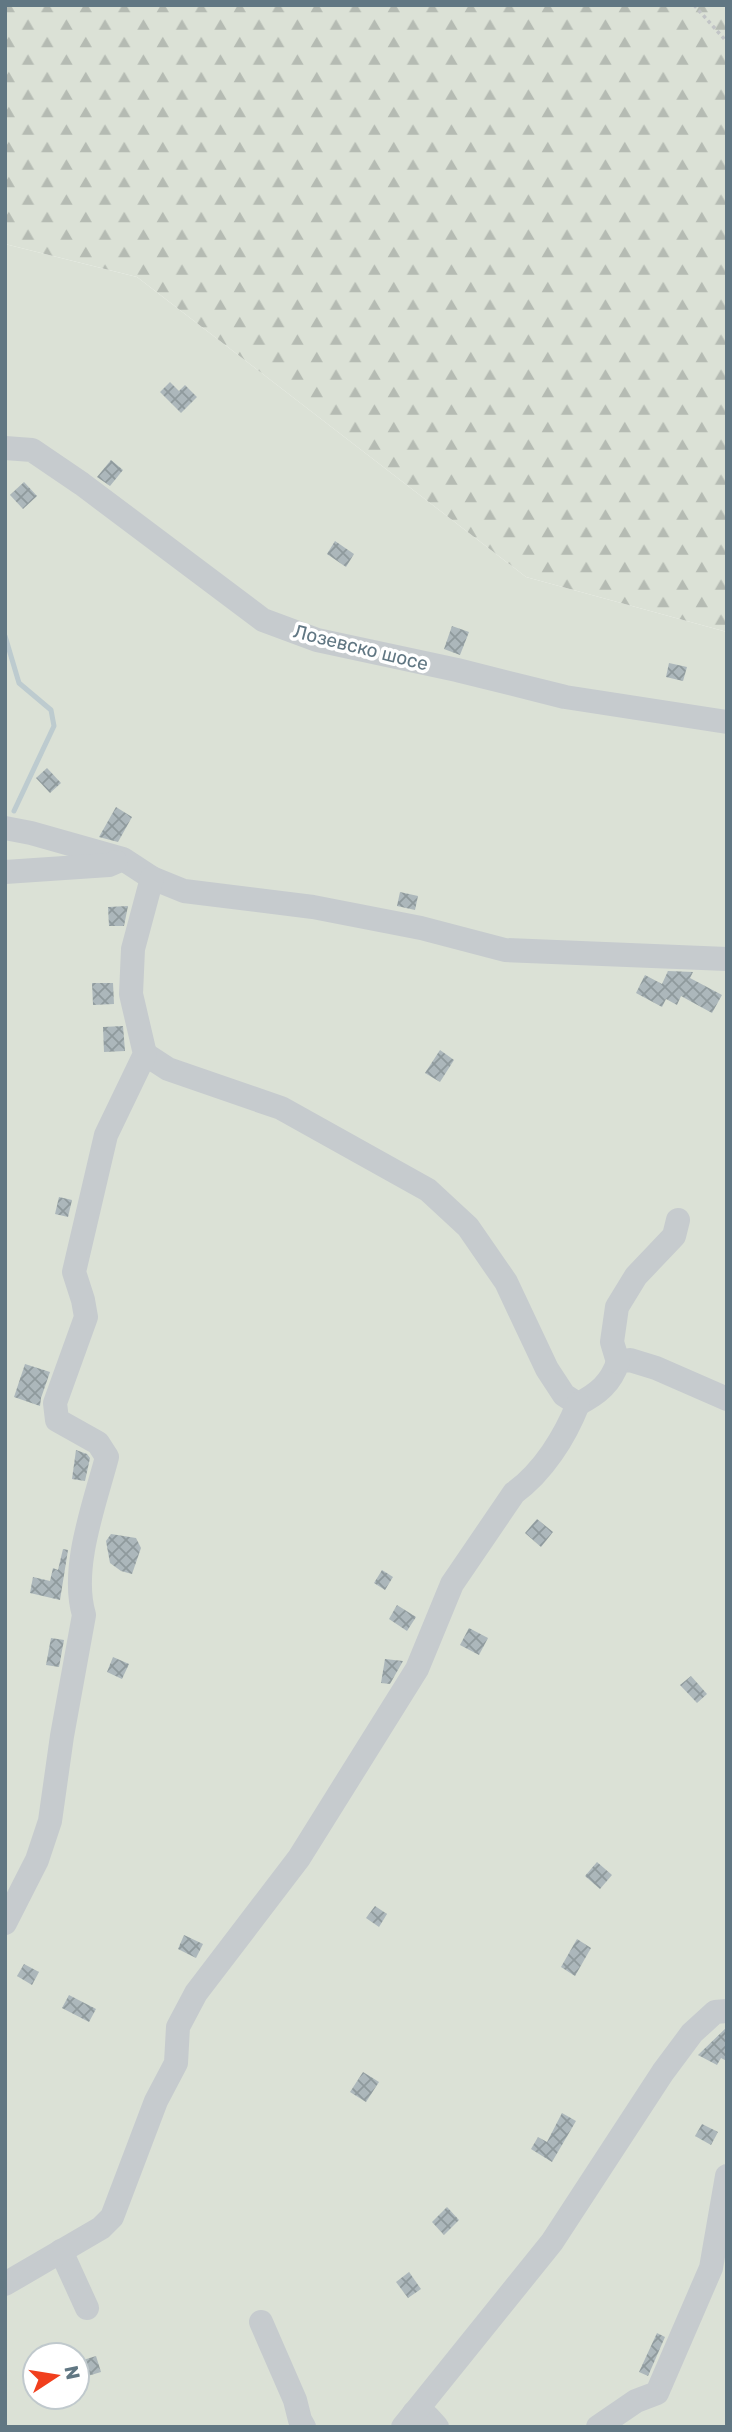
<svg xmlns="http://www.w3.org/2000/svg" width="732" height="2432" viewBox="0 0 732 2432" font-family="Rubik,sans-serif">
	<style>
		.green { fill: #dbe1d6; fill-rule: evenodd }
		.forest { fill: url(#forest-firs) }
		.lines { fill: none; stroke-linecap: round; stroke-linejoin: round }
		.stream { stroke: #bdcbcf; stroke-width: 5 }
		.building { fill: url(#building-cross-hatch) }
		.path { stroke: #c1c4c6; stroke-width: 3.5; stroke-dasharray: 3.5 3.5; stroke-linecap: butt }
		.minor { stroke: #c6cbce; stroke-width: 24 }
		.labels { text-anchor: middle; stroke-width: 7; stroke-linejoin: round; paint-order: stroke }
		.street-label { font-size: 19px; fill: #617783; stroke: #fff }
	</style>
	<defs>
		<pattern id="forest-firs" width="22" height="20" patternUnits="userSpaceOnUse" patternTransform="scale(1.75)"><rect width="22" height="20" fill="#dbe1d6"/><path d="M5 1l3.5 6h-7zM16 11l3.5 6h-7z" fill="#b5bbb3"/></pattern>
		<pattern id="building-cross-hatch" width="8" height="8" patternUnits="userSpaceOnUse" patternTransform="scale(1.75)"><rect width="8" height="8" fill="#acb7bb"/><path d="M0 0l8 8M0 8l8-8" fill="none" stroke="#8f9a9d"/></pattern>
	</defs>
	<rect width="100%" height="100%" fill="#f9f9f6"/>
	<!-- green -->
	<path class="green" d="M5 244 137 277 526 577 727 632V2427H5ZM35 2355H77V2397H35Z"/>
	<!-- forest -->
	<polygon class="forest" points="5,5 727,5 727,632 526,577 137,277 5,244"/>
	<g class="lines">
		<!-- stream -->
		<polyline class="stream" points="5,636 19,683 51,710 54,726 14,811"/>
	</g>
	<!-- building -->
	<g class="building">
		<polygon points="170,382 179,391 185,385 197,397 181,413 160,392"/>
		<polygon points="111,460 123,470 110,486 97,477"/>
		<polygon points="24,482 37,496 23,509 10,495"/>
		<polygon points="335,541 354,554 346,567 327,554"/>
		<polygon points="452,626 469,632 460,655 444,649"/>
		<polygon points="669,663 687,667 683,681 666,677"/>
		<polygon points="47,768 61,783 50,793 36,778"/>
		<polygon points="116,807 132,817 118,842 99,837"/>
		<polygon points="400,892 418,896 415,910 397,906"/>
		<polygon points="128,906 124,926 109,926 108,907"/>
		<polygon points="668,971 693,972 690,978 722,995 712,1013 681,996 677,1005 666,999 662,1007 636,993 645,975 662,984"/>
		<polygon points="92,983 113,983 114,1004 93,1005"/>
		<polygon points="123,1026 125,1051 104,1052 103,1027"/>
		<polygon points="440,1050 454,1060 440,1082 425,1073"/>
		<polygon points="59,1197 72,1200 68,1217 55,1214"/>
		<polygon points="25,1364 50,1372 41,1398 40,1406 14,1397"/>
		<polygon points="76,1450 87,1454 90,1458 85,1481 72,1479"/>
		<polygon points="537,1519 553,1532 541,1547 525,1533"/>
		<polygon points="111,1534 136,1538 141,1548 132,1574 121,1571 110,1563 106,1541"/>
		<polygon points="63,1549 68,1550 60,1600 30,1593 33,1577 50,1581 53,1568 58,1570"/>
		<polygon points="382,1570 393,1577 385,1590 374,1583"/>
		<polygon points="397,1605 416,1617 407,1631 389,1619"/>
		<polygon points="469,1628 488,1638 479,1655 460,1645"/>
		<polygon points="51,1638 64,1640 59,1667 46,1665"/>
		<polygon points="113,1657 129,1664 122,1679 107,1672"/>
		<polygon points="385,1659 403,1661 390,1684 381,1683"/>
		<polygon points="691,1676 707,1694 697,1703 680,1685"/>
		<polygon points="597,1862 612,1875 600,1889 585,1876"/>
		<polygon points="375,1906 387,1914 379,1927 366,1918"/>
		<polygon points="184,1935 203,1944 196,1958 178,1949"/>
		<polygon points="577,1939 591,1948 575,1976 561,1967"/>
		<polygon points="24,1964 39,1972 32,1985 17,1976"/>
		<polygon points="69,1995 96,2009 89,2022 62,2008"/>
		<polygon points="727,2027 727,2061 721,2058 717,2065 698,2055"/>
		<polygon points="363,2072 379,2082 366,2102 350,2092"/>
		<polygon points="562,2113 576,2121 552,2162 531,2149 538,2137 547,2142"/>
		<polygon points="702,2124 718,2132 711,2145 695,2136"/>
		<polygon points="447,2207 459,2220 444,2235 432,2222"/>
		<polygon points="409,2272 421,2289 408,2298 396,2282"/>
		<polygon points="657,2333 665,2337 648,2376 639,2372"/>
		<polygon points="96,2356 101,2372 81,2378 77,2362"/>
	</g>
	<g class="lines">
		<!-- path -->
		<polyline class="path" points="694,5 727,42"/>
		<!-- minor -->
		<g class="minor">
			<polyline points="5,448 32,450 82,484 263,620 317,640 457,670 565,697 727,722"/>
			<polyline points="5,828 31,833 123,859 152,878 184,891 313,907 421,928 505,950 727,959"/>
			<polyline points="5,872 109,865 116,862"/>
			<path d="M145 1054 168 1069 281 1108 428 1190 468 1227 506 1282 547 1369 564 1395 578 1404C598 1394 611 1383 618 1362L630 1360 656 1368 727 1399"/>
			<polyline points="618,1362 612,1342 617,1307 636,1276 674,1236 678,1220"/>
			<path d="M5 1923 37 1860 50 1821 62 1736 84 1615C70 1568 95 1503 107 1457L98 1443 57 1420 55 1403 86 1317 83 1300 74 1272 106 1135 145 1054 131 994 133 949 152 878"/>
			<polyline points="61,2251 87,2308"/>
			<path d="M5 2284 101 2228 112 2217 156 2101 176 2063 178 2027 196 1993 299 1858 417 1669 452 1584 514 1493C543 1472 565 1437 578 1404"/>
			<polyline points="261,2322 295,2400 300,2420 304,2427"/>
			<polyline points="414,2413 428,2417 437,2427"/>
			<polyline points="403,2427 552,2242 663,2072 692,2033 715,2012 727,2011"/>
			<polyline points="598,2427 636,2401 657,2393 711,2268 727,2176"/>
		</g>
	</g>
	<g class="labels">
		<!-- street labels -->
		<g class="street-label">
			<text transform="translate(361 647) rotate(14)" y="7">Лозевско шосе</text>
		</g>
	</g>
	<!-- border -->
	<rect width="732" height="2432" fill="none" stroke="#617783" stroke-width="14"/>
	<!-- north arrow -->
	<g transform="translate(56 2376) rotate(78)"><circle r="33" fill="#ffffff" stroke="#c0c9cd" stroke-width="2"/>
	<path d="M0-5L12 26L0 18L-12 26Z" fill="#f13f1d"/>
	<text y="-10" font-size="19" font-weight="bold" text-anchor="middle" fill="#617783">N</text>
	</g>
</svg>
